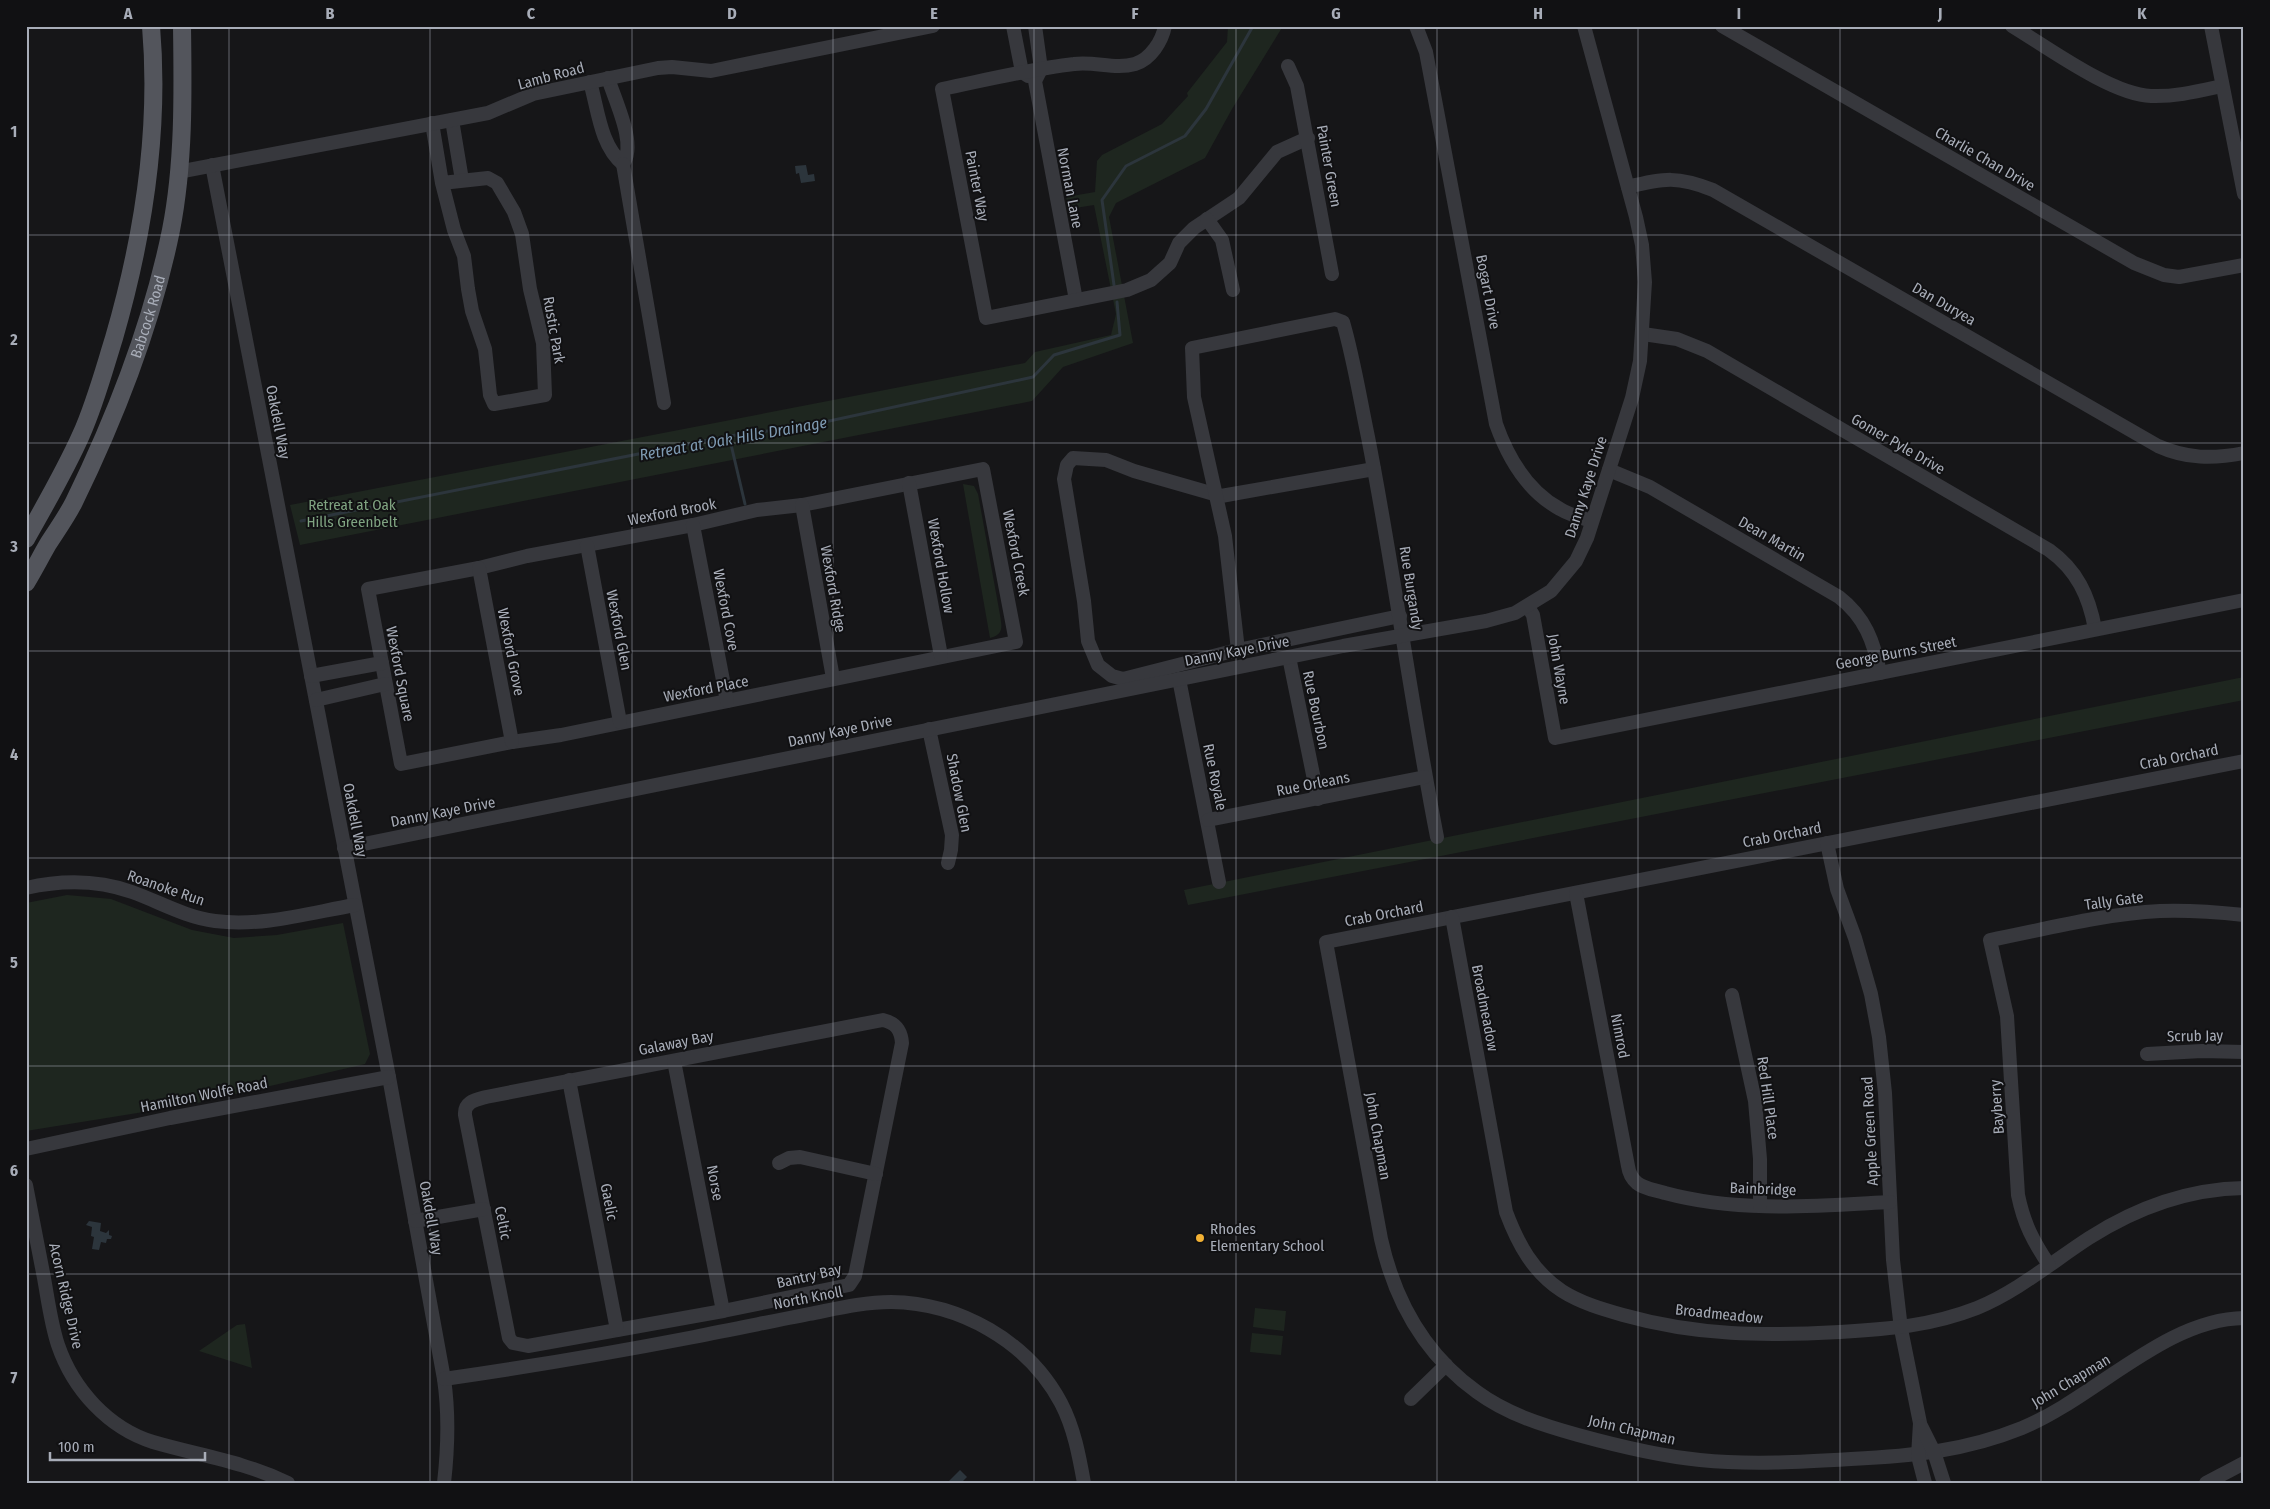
<svg xmlns="http://www.w3.org/2000/svg" width="2270" height="1509" viewBox="0 0 2270 1509" font-family="'Fira Sans Condensed',sans-serif">
	<style>
		.green { fill: #1e261f }
		.water { fill: #2c353c }
		.lines { fill: none; stroke-linecap: round; stroke-linejoin: round }
		.stream { stroke: #2c353c; stroke-width: 3 }
		.minor { stroke: #37383d; stroke-width: 14 }
		.major { stroke: #53555c; stroke-width: 18 }
		.grid { fill: none; stroke: #a8adb8; stroke-width: 1; stroke-opacity: 0.55 }
		.poi-dot { fill: #f2b134; stroke: #111113; stroke-width: 2 }
		.labels { text-anchor: middle; stroke-width: 4; stroke-linejoin: round; paint-order: stroke }
		.street-label { font-size: 15px; fill: #a8adb8; stroke: #111113 }
		.park-label { font-size: 15px; fill: #7fa381; stroke: #111113 }
		.poi-label { font-size: 15px; fill: #a8adb8; stroke: #111113; text-anchor: start }
		.water-label { font-size: 16px; font-style: italic; fill: #7f9bb3; stroke: #111113 }
		.neatline { fill: none; stroke: #a8adb8; stroke-width: 2 }
		.grid-label { font-size: 16px; text-anchor: middle; font-weight: bold; fill: #a8adb8 }
	</style>
	<rect width="100%" height="100%" fill="#161618"/>
	<!-- green -->
	<g class="green">
		<polygon points="1228,26 1283,26 1232,109 1205,158 1116,203 1109,217 1133,343 1063,367 1032,401 300,545 290,505 1025,363 1035,352 1111,335 1116,314 1094,205 1069,209 1066,197 1095,192 1097,161 1102,155 1162,124 1188,96 1187,93 1227,42"/>
		<path d="M963 484 974 486 978 494 1000 615C1002 627 1004 634 990 638Z"/>
		<polygon points="2244,677 2244,700 1188,905 1184,890"/>
		<polygon points="67,895 111,899 192,930 234,938 277,935 343,923 370,1054 365,1064 193,1104 26,1131 26,903"/>
		<polygon points="1255,1308 1286,1311 1284,1331 1253,1327"/>
		<polygon points="245,1324 252,1368 199,1351 237,1325"/>
		<polygon points="1252,1333 1283,1336 1281,1355 1250,1352"/>
	</g>
	<!-- water -->
	<g class="water">
		<polygon points="806,165 808,175 814,174 815,181 801,183 799,173 796,174 795,166"/>
		<polygon points="89,1221 101,1223 100,1231 106,1233 109,1230 109,1235 112,1236 111,1239 107,1239 106,1243 101,1242 99,1250 92,1249 94,1237 91,1236 92,1227 86,1225"/>
		<polygon points="960,1470 967,1477 961,1483 947,1483"/>
	</g>
	<g class="lines">
		<!-- stream -->
		<g class="stream">
			<polyline points="1114,285 1102,200 1126,166 1185,136 1206,109 1253,26"/>
			<polyline points="729,436 745,504"/>
			<polyline points="301,521 729,436 806,426 1033,377 1054,355 1120,335 1117,302"/>
		</g>
		<!-- minor -->
		<g class="minor">
			<polyline points="1013,26 1022,72 1028,76"/>
			<polyline points="1035,26 1041,69 1035,81 1076,300"/>
			<path d="M1165 26C1162 41 1151 59 1135 64 1115 70 1095 61 1074 64 1030 69 986 80 942 89L986 318 1127 290 1151 280 1170 263 1179 243 1194 228 1239 198 1277 152 1308 138"/>
			<path d="M1416 26 1426 52 1496 424C1508 458 1527 491 1560 509 1570 515 1582 518 1592 521"/>
			<polyline points="1722,26 2134,263 2164,275 2179,277 2244,265"/>
			<path d="M2012 26C2047 47 2112 95 2151 96 2175 97 2199 91 2222 86"/>
			<polyline points="2211,26 2244,194"/>
			<polyline points="1288,66 1297,86 1332,274"/>
			<path d="M590 82C598 109 600 145 623 164 637 144 615 101 608 78"/>
			<polyline points="452,120 462,180"/>
			<polyline points="432,123 442,183 454,230 464,256 468,289 472,311 485,349 490,395 494,404 545,395 543,343 530,289 522,234 514,212 497,183 488,178 442,183"/>
			<polyline points="623,164 664,403"/>
			<path d="M212 165 389 1077 444 1379C449 1413 448 1448 444 1483"/>
			<polyline points="178,172 488,113 533,94 658,68 672,67 711,71 933,26"/>
			<path d="M1628 187C1664 178 1678 176 1713 190L2158 446C2187 459 2213 459 2244 453"/>
			<polyline points="1207,219 1222,240 1233,290"/>
			<path d="M1643 334 1677 339 1707 351 2049 550C2077 570 2089 596 2095 629"/>
			<polygon points="983,469 1016,642 561,735 512,742 401,764 368,589 479,568 527,556 693,525 757,510 802,505"/>
			<polyline points="1374,469 1221,496 1134,471 1106,460 1073,458 1067,465 1064,479 1084,601 1088,641 1098,665 1112,676 1123,679 1233,651 1400,616"/>
			<path d="M1609 470 1650 487 1839 597C1865 617 1874 642 1880 673"/>
			<polyline points="909,483 941,656"/>
			<polyline points="802,505 833,678"/>
			<polyline points="693,525 727,701"/>
			<polyline points="587,545 620,722"/>
			<polyline points="479,568 512,742"/>
			<polyline points="1528,607 1533,615 1555,738 2244,600"/>
			<path d="M1238 650 1225 536 1194 397 1192 348 1335 319 1343 322C1354 360 1360 399 1368 437 1394 570 1411 704 1437 837"/>
			<polyline points="1289,657 1318,799"/>
			<polyline points="311,676 382,663"/>
			<polyline points="1179,679 1219,882"/>
			<polyline points="316,700 385,684"/>
			<polyline points="929,729 952,835 951,850 948,863"/>
			<path d="M2244 761 1326 942 1381 1239C1395 1302 1424 1354 1477 1392 1507 1414 1542 1425 1578 1435 1618 1446 1659 1456 1700 1460 1750 1465 1801 1462 1851 1459 1912 1456 1965 1451 2022 1428 2095 1398 2165 1319 2244 1318"/>
			<polyline points="1208,820 1425,777"/>
			<polyline points="1827,843 1837,889 1855,938 1871,994 1879,1037 1885,1093 1893,1260 1901,1329 1920,1423 1918,1456 1925,1483"/>
			<polyline points="344,848 1343,646 1486,621 1515,613 1551,591 1576,561 1587,538 1632,398 1640,361 1645,282 1642,245 1636,217 1584,26"/>
			<path d="M26 888C61 880 98 880 132 892 160 902 185 917 215 921 262 927 309 913 355 905"/>
			<path d="M1576 893 1628 1166C1629 1173 1631 1178 1637 1183 1644 1189 1656 1190 1665 1193 1739 1213 1815 1206 1890 1202"/>
			<path d="M1452 917 1506 1212C1518 1244 1533 1272 1562 1291 1581 1303 1602 1309 1623 1315 1698 1336 1764 1336 1840 1332 1889 1329 1931 1326 1977 1308 2018 1291 2052 1262 2089 1238 2136 1208 2188 1189 2244 1188"/>
			<polyline points="1732,995 1755,1101 1760,1159 1760,1206"/>
			<path d="M883 1020C896 1023 901 1030 902 1043L855 1276 849 1285 723 1311 528 1346 513 1343 509 1338 465 1115C464 1102 475 1100 486 1097Z"/>
			<polyline points="2147,1054 2202,1051 2244,1052"/>
			<polyline points="674,1061 723,1311"/>
			<polyline points="569,1080 617,1330"/>
			<polyline points="26,1149 170,1118 389,1077"/>
			<polyline points="779,1163 789,1158 800,1157 876,1174"/>
			<path d="M26 1185C32 1216 38 1247 44 1278 48 1300 51 1324 58 1345 73 1389 108 1428 153 1442 201 1456 242 1461 288 1483"/>
			<polyline points="415,1221 484,1209"/>
			<path d="M2049 1265C2033 1241 2024 1224 2018 1195L2007 1016 1990 940C2046 929 2103 914 2160 911 2188 910 2216 912 2244 915"/>
			<path d="M444 1379C528 1367 611 1353 694 1337 732 1329 770 1322 809 1314 835 1309 863 1302 891 1302 960 1303 1028 1341 1061 1403 1074 1428 1079 1455 1084 1483"/>
			<polyline points="1411,1399 1446,1365"/>
			<polyline points="1921,1426 1934,1452 1944,1483"/>
			<polyline points="2206,1483 2244,1463"/>
		</g>
		<!-- major -->
		<g class="major">
			<path d="M26 539C45 505 65 471 81 435 95 404 104 370 114 338 143 238 160 131 151 26"/>
			<path id="s1" d="M26 583C34 570 41 556 48 544 57 530 67 516 74 502 116 416 152 324 171 230 184 164 183 94 182 26"/>
		</g>
	</g>
	<!-- grid -->
	<path class="grid" d="M229 26V1483M430 26V1483M632 26V1483M833 26V1483M1034 26V1483M1236 26V1483M1437 26V1483M1638 26V1483M1840 26V1483M2041 26V1483M26 235H2244M26 443H2244M26 651H2244M26 858H2244M26 1066H2244M26 1274H2244"/>
	<!-- markers -->
	<circle class="poi-dot" cx="1200" cy="1238" r="5"/>
	<g class="labels">
		<!-- street labels -->
		<g class="street-label">
			<text transform="translate(551 76) rotate(-15)" y="5">Lamb Road</text>
			<text transform="translate(1985 159) rotate(30)" y="5">Charlie Chan Drive</text>
			<text transform="translate(1329 166) rotate(80)" y="5">Painter Green</text>
			<text transform="translate(977 186) rotate(79)" y="5">Painter Way</text>
			<text transform="translate(1070 188) rotate(79)" y="5">Norman Lane</text>
			<text transform="translate(1488 292) rotate(79)" y="5">Bogart Drive</text>
			<text transform="translate(1944 304) rotate(30)" y="5">Dan Duryea</text>
			<text dy="5" stroke="none"><textPath href="#s1" startOffset="294">Babcock Road</textPath></text>
			<text transform="translate(554 330) rotate(80)" y="5">Rustic Park</text>
			<text transform="translate(278 422) rotate(79)" y="5">Oakdell Way</text>
			<text transform="translate(1898 444) rotate(30)" y="5">Gomer Pyle Drive</text>
			<text transform="translate(1586 487) rotate(-72)" y="5">Danny Kaye Drive</text>
			<text transform="translate(672 512) rotate(-11)" y="5">Wexford Brook</text>
			<text transform="translate(1772 539) rotate(30)" y="5">Dean Martin</text>
			<text transform="translate(1016 553) rotate(79)" y="5">Wexford Creek</text>
			<text transform="translate(941 566) rotate(80)" y="5">Wexford Hollow</text>
			<text transform="translate(1411 588) rotate(81)" y="5">Rue Burgandy</text>
			<text transform="translate(833 589) rotate(80)" y="5">Wexford Ridge</text>
			<text transform="translate(726 610) rotate(79)" y="5">Wexford Cove</text>
			<text transform="translate(619 630) rotate(79)" y="5">Wexford Glen</text>
			<text transform="translate(1237 651) rotate(-11)" y="5">Danny Kaye Drive</text>
			<text transform="translate(511 652) rotate(79)" y="5">Wexford Grove</text>
			<text transform="translate(1896 653) rotate(-11)" y="5">George Burns Street</text>
			<text transform="translate(1559 669) rotate(80)" y="5">John Wayne</text>
			<text transform="translate(400 674) rotate(79)" y="5">Wexford Square</text>
			<text transform="translate(706 689) rotate(-11)" y="5">Wexford Place</text>
			<text transform="translate(1316 710) rotate(78)" y="5">Rue Bourbon</text>
			<text transform="translate(840 731) rotate(-12)" y="5">Danny Kaye Drive</text>
			<text transform="translate(2179 757) rotate(-11)" y="5">Crab Orchard</text>
			<text transform="translate(1215 777) rotate(78)" y="5">Rue Royale</text>
			<text transform="translate(1313 784) rotate(-11)" y="5">Rue Orleans</text>
			<text transform="translate(959 793) rotate(79)" y="5">Shadow Glen</text>
			<text transform="translate(443 812) rotate(-11)" y="5">Danny Kaye Drive</text>
			<text transform="translate(355 820) rotate(79)" y="5">Oakdell Way</text>
			<text transform="translate(1782 835) rotate(-11)" y="5">Crab Orchard</text>
			<text transform="translate(166 888) rotate(19)" y="5">Roanoke Run</text>
			<text transform="translate(2114 901) rotate(-8)" y="5">Tally Gate</text>
			<text transform="translate(1384 914) rotate(-11)" y="5">Crab Orchard</text>
			<text transform="translate(1485 1008) rotate(79)" y="5">Broadmeadow</text>
			<text transform="translate(1620 1036) rotate(79)" y="5">Nimrod</text>
			<text transform="translate(2195 1036) rotate(-1)" y="5">Scrub Jay</text>
			<text transform="translate(676 1043) rotate(-11)" y="5">Galaway Bay</text>
			<text transform="translate(204 1095) rotate(-11)" y="5">Hamilton Wolfe Road</text>
			<text transform="translate(1768 1098) rotate(82)" y="5">Red Hill Place</text>
			<text transform="translate(1997 1107) rotate(-94)" y="5">Bayberry</text>
			<text transform="translate(1870 1131) rotate(-93)" y="5">Apple Green Road</text>
			<text transform="translate(1378 1136) rotate(80)" y="5">John Chapman</text>
			<text transform="translate(715 1183) rotate(79)" y="5">Norse</text>
			<text transform="translate(1763 1189) rotate(2)" y="5">Bainbridge</text>
			<text transform="translate(609 1202) rotate(79)" y="5">Gaelic</text>
			<text transform="translate(431 1218) rotate(80)" y="5">Oakdell Way</text>
			<text transform="translate(503 1223) rotate(79)" y="5">Celtic</text>
			<text transform="translate(809 1276) rotate(-13)" y="5">Bantry Bay</text>
			<text transform="translate(66 1296) rotate(77)" y="5">Acorn Ridge Drive</text>
			<text transform="translate(808 1298) rotate(-11)" y="5">North Knoll</text>
			<text transform="translate(1719 1314) rotate(6)" y="5">Broadmeadow</text>
			<text transform="translate(2071 1381) rotate(-31)" y="5">John Chapman</text>
			<text transform="translate(1632 1430) rotate(13)" y="5">John Chapman</text>
		</g>
		<!-- park labels -->
		<g class="park-label">
			<text x="352" y="510">Retreat at Oak<tspan x="352" dy="17">Hills Greenbelt</tspan></text>
		</g>
		<!-- poi labels -->
		<g class="poi-label">
			<text x="1210" y="1234">Rhodes<tspan x="1210" dy="17">Elementary School</tspan></text>
		</g>
		<!-- water labels -->
		<g class="water-label">
			<text transform="translate(733 438) rotate(-10)" y="6">Retreat at Oak Hills Drainage</text>
		</g>
	</g>
	<!-- border -->
	<rect width="2270" height="1509" fill="none" stroke="#111113" stroke-width="55"/>
	<!-- scale -->
	<path d="M50 1452v8h155v-8" fill="none" stroke="#a8adb8" stroke-width="2.5"/>
	<text x="58" y="1452" font-size="15" fill="#a8adb8" stroke="#111113" stroke-width="4" paint-order="stroke">100 m</text>
	<rect x="28" y="28" width="2214" height="1454" class="neatline"/>
	<g class="grid-label">
		<text x="128" y="19">A</text>
		<text x="330" y="19">B</text>
		<text x="531" y="19">C</text>
		<text x="732" y="19">D</text>
		<text x="934" y="19">E</text>
		<text x="1135" y="19">F</text>
		<text x="1336" y="19">G</text>
		<text x="1538" y="19">H</text>
		<text x="1739" y="19">I</text>
		<text x="1940" y="19">J</text>
		<text x="2142" y="19">K</text>
		<text x="14" y="137">1</text>
		<text x="14" y="345">2</text>
		<text x="14" y="552">3</text>
		<text x="14" y="760">4</text>
		<text x="14" y="968">5</text>
		<text x="14" y="1176">6</text>
		<text x="14" y="1383">7</text>
	</g>
</svg>
